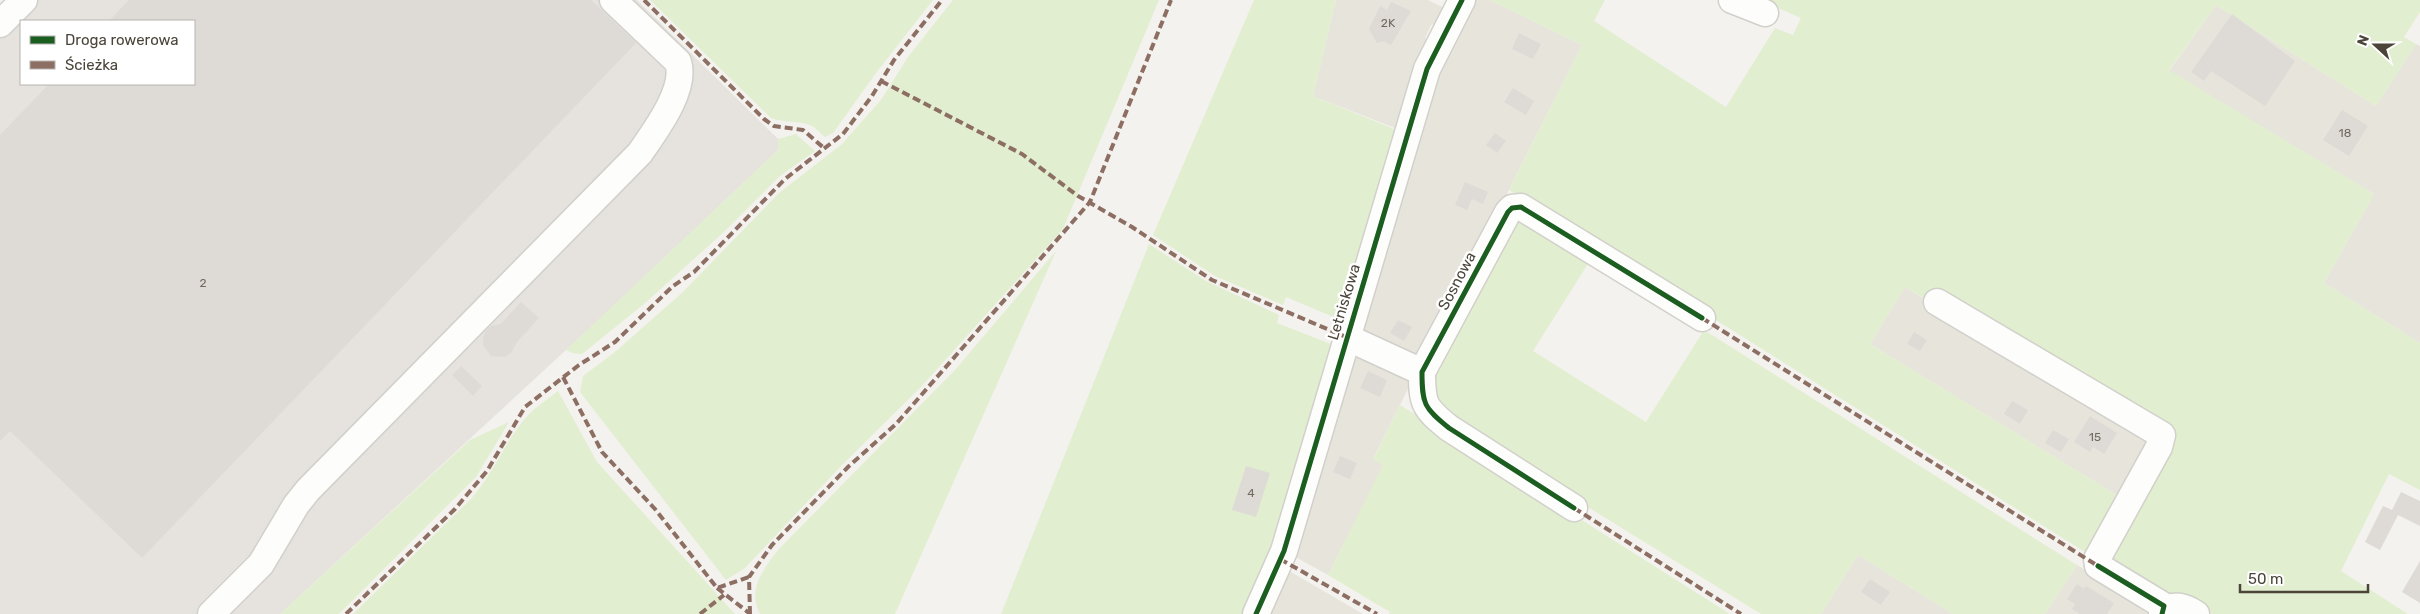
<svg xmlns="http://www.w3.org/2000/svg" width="2420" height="614" viewBox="0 0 2420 614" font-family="Rubik,sans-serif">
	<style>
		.residential { fill: #e7e4dc }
		.industrial { fill: #e6e2de; fill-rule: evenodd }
		.green { fill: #e1eecf }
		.building { fill: #dedbd6 }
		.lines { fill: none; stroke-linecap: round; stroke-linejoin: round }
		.minor-casing { stroke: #d2d0cb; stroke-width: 29 }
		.minor { stroke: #fdfdfc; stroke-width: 26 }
		.quiet { stroke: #8d6e63; stroke-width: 4; stroke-dasharray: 8 4; stroke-linecap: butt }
		.cycleway-casing { stroke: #fff; stroke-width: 8 }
		.cycleway { stroke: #1b5e20; stroke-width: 5 }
		.labels { text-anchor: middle; stroke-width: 5; stroke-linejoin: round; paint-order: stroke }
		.number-label { font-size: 12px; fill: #706a61 }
		.street-label { font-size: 15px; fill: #4b4439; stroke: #fff }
	</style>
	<rect width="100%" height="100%" fill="#f4f2ee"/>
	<!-- residential -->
	<g class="residential">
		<polygon points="1336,0 1428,0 1444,8 1437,23 1431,25 1425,38 1428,41 1414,70 1395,128 1313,96"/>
		<polygon points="1473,0 1490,0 1582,45 1421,364 1357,334 1437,74"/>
		<polygon points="2216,5 2376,106 2416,44 2420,46 2420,343 2324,283 2374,194 2169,71"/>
		<polygon points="1905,287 2156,439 2120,497 1870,344"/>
		<polygon points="1354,347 1415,375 1373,459 1384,465 1328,575 1290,554"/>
		<polygon points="1858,555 1953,614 1821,614"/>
		<polygon points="2077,565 2155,614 2045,614"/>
		<polygon points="1291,572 1363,614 1264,614 1280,585"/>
	</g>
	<!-- industrial -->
	<path class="industrial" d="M10 0H637L778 139V150L591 327 280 614H0V10ZM21 21H194V84H21Z"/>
	<!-- green -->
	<g class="green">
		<path d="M650 0H933L876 73 833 133 825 137C821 134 817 129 812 126 800 120 784 123 771 118Z"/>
		<polygon points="953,0 1159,0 1063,229 920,388 841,466 745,568 726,580 580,392 583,376 615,352 683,292 779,193 842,144 881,100 908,57"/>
		<polygon points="1254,0 1336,0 1313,96 1399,131 1343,321 1286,297 1283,305 1215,276 1153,235"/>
		<polygon points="1490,0 1605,0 1594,21 1726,107 1775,28 1793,35 1801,18 1758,0 2420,0 2420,12 2404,37 2416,44 2376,106 2216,5 2169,70 2374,194 2324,283 2420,343 2420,490 2389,474 2341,571 2408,614 2212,614 2198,605 2177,600 2113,560 2109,551 2170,436 1930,290 1924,298 1905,287 1870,344 2120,497 2085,552 1509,190 1582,45"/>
		<polygon points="796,134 815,151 780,176 725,231 644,304 582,354 572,353 566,350 778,150 778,139"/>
		<polygon points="1521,216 1591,259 1533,351 1646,422 1704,330 2077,565 2045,614 1953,614 1858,555 1821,614 1761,614 1439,415 1431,375 1512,219"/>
		<polygon points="1149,244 1206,281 1279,315 1277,323 1336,346 1268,568 1245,614 1001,614"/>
		<path d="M1056 251 895 614H760C747 589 764 568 779 549L954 371Z"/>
		<path d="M558 391 597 462 735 614H353L471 499C493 474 503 446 523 421 532 409 547 400 558 391Z"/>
		<polygon points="1400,405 1730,614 1389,614 1390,612 1328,575 1383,465 1373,460"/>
		<polygon points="509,422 476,477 339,614 280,614 470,440"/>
	</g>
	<!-- building -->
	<g class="building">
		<polygon points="129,0 591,0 636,43 142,558 10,431 0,441 0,135 49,84 194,84 194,21 109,21"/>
		<polygon points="1391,2 1411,11 1391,45 1384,41 1377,43 1369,29 1380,6 1387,10"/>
		<polygon points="2232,14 2295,61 2265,106 2211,71 2204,81 2191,72"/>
		<polygon points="1519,33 1541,44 1533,59 1512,49"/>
		<polygon points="1513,88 1534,101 1526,115 1504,102"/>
		<polygon points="2342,110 2368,126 2349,156 2323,140"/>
		<polygon points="1495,133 1506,141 1497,153 1486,145"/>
		<polygon points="1465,182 1488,192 1483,204 1472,199 1467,210 1455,205"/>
		<polygon points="521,302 539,318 517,342 511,353 505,357 491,356 483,345 483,337 486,331 491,326 501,324"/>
		<polygon points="1398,320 1412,327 1404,341 1390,333"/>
		<polygon points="1914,332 1927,340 1920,351 1907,344"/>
		<polygon points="461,366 482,386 473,396 452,375"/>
		<polygon points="1368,371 1387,380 1380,397 1360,388"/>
		<polygon points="2012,401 2028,410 2020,424 2004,414"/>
		<polygon points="2090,416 2117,433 2104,454 2093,447 2090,452 2074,442"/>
		<polygon points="2053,430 2069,439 2061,452 2045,443"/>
		<polygon points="1340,456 1357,463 1350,479 1333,472"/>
		<polygon points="1246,466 1270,473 1256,517 1232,510"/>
		<polygon points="2401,492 2420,501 2420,526 2398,515 2380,550 2365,542 2383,506 2392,510"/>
		<polygon points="2420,561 2420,603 2402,592"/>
		<polygon points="1870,579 1890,592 1881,605 1861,592"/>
		<polygon points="2077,584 2084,589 2086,586 2114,603 2107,614 2080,614 2072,609 2075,604 2067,599"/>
	</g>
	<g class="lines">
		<defs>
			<g id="minor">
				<polyline points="1732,0 1765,13"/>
				<polyline points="0,24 24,0"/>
				<polyline points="1937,302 2162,435 2159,447 2097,559 2098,566 2164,606 2162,614"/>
				<polyline points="1346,337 1422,372"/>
				<path d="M1574 508 1449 428C1424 408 1422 404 1422 372L1508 212 1512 208 1521 207 1702 318"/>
				<path d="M2164 611C2175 603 2185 607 2196 614"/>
				<path d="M211 614 261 564 296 505 308 490 640 153C655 131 687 89 678 62L613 0"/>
				<polyline points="1256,614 1284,551 1427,69 1462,0"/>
			</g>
		</defs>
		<!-- minor casing -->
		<use href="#minor" class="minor-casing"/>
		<!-- minor -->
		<use href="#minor" class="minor"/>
		<!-- quiet -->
		<g class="quiet">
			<polyline points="644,0 764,119 774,126 803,130 824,148"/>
			<polyline points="881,81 1022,154 1078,196 1132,227 1212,280 1346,337"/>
			<polyline points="1702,318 2098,566"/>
			<polyline points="563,377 602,452 655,509 717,588 749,577"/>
			<polyline points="1574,508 1741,614"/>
			<polyline points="1280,559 1377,614"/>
			<polyline points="717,588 749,613"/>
			<polyline points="346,614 455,509 487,471 525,407 579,365 615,342 673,286 694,272 785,179 843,134 872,96 894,60 942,0"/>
			<polyline points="700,614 724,595"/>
			<polyline points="750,614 749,577 772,545 849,466 896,424 1090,202 1171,0"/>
		</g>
		<defs>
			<g id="cycleway">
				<path d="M1574 508 1449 428C1424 408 1422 404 1422 372L1508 212 1512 208 1521 207 1702 318"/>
				<polyline points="2098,566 2164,606 2162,614"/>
				<polyline points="1256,614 1284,551 1427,69 1462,0"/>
			</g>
		</defs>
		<!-- cycleway casing -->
		<use href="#cycleway" class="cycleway-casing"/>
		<!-- cycleway -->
		<use href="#cycleway" class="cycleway"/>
	</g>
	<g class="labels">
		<!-- number labels -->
		<g class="number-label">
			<text x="1388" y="27">2K</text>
			<text x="2345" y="137">18</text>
			<text x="203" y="287">2</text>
			<text x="2095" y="441">15</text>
			<text x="1251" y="497">4</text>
		</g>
		<!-- street labels -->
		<g class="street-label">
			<text transform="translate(1457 281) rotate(-62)" y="5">Sosnowa</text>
			<text transform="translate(1344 302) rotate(-73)" y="5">Letniskowa</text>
		</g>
	</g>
	<!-- legend -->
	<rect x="20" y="20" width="175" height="65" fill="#ffffff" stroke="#b7b4b0"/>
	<rect x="30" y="36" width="25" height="8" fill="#1b5e20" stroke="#b7b4b0"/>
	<text x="65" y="45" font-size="15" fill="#4b4439">Droga rowerowa</text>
	<rect x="30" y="61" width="25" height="8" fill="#8d6e63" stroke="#b7b4b0"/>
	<text x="65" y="70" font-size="15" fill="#4b4439">Ścieżka</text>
	<!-- north arrow -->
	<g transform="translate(2375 45) rotate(291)" stroke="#ffffff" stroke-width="4" paint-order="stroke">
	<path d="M0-4L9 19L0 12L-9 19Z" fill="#4b4439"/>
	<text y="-8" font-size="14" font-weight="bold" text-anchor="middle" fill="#4b4439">N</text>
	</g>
	<!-- scale -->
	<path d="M2240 584v8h128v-8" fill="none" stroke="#4b4439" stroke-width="2.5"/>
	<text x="2248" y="584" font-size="15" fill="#4b4439" stroke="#ffffff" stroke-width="4" paint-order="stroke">50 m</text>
</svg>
